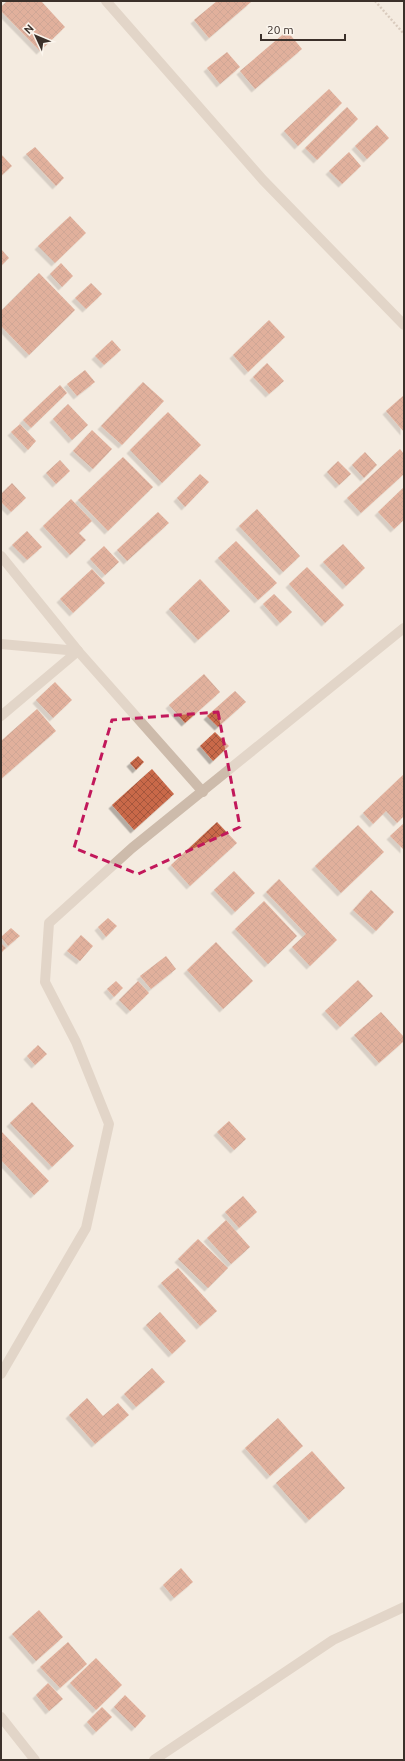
<svg xmlns="http://www.w3.org/2000/svg" width="405" height="1761" viewBox="0 0 405 1761" font-family="Ubuntu,sans-serif">
	<style>
		.building { fill: url(#building-cross-hatch); filter: url(#shadow) }
		.lines { fill: none; stroke-linecap: round; stroke-linejoin: round }
		.path { stroke: #b9a595; stroke-width: 2.5; stroke-dasharray: 2 2; stroke-linecap: butt }
		.minor { stroke: #cdbbab; stroke-width: 10 }
		.marked { fill: none; stroke: #c2185b; stroke-width: 3; stroke-dasharray: 8 5; stroke-linejoin: round }
	</style>
	<defs>
		<pattern id="building-cross-hatch" width="8" height="8" patternUnits="userSpaceOnUse"><rect width="8" height="8" fill="#c96949"/><path d="M0 0l8 8M0 8l8-8" fill="none" stroke="#a4573d"/></pattern>
		<filter id="shadow"><feDropShadow dx="-3.5" dy="3.5" stdDeviation="0" flood-color="#0004"/></filter>
	</defs>
	<rect width="100%" height="100%" fill="#f4ebe0"/>
	<!-- building -->
	<g class="building">
		<polygon points="7,1 41,1 65,27 40,51 1,11 1,7"/>
		<polygon points="217,1 250,1 251,2 209,38 194,20"/>
		<polygon points="287,31 302,49 255,89 240,71"/>
		<polygon points="227,52 240,67 220,84 207,68"/>
		<polygon points="329,89 342,103 298,146 284,131"/>
		<polygon points="347,107 358,119 317,160 305,148"/>
		<polygon points="377,125 389,138 367,159 355,146"/>
		<polygon points="35,147 64,178 56,186 26,154"/>
		<polygon points="349,152 361,166 342,184 329,171"/>
		<polygon points="1,154 12,166 1,176"/>
		<polygon points="70,216 86,233 55,263 38,246"/>
		<polygon points="1,249 9,258 1,266"/>
		<polygon points="61,263 73,276 62,287 50,274"/>
		<polygon points="39,273 75,310 29,355 1,326 1,311"/>
		<polygon points="91,283 102,294 86,309 75,298"/>
		<polygon points="269,320 285,337 248,372 233,355"/>
		<polygon points="112,340 121,350 104,365 95,356"/>
		<polygon points="267,363 284,381 269,394 253,377"/>
		<polygon points="85,370 95,382 77,396 67,384"/>
		<polygon points="143,382 164,401 122,445 101,426"/>
		<polygon points="60,385 67,393 31,428 23,420"/>
		<polygon points="404,395 404,432 386,411"/>
		<polygon points="68,404 88,425 72,440 53,419"/>
		<polygon points="168,412 201,445 162,483 130,450"/>
		<polygon points="20,424 36,441 28,450 11,432"/>
		<polygon points="92,430 112,449 93,469 73,451"/>
		<polygon points="400,449 404,454 404,474 361,513 347,498"/>
		<polygon points="365,452 377,465 364,478 352,465"/>
		<polygon points="123,457 153,487 108,531 78,500"/>
		<polygon points="60,460 70,471 56,484 46,473"/>
		<polygon points="338,461 351,474 339,485 327,472"/>
		<polygon points="200,474 209,482 185,507 177,498"/>
		<polygon points="12,483 26,498 11,512 1,502 1,494"/>
		<polygon points="404,487 404,520 394,529 378,512"/>
		<polygon points="71,499 92,521 79,533 86,540 70,555 43,526"/>
		<polygon points="257,509 300,556 283,572 239,526"/>
		<polygon points="158,512 169,523 127,561 117,550"/>
		<polygon points="27,531 42,547 27,560 12,545"/>
		<polygon points="236,541 277,583 258,600 218,558"/>
		<polygon points="343,544 365,568 346,586 323,562"/>
		<polygon points="104,546 119,562 105,575 90,559"/>
		<polygon points="307,567 344,605 325,623 289,584"/>
		<polygon points="92,569 105,583 73,613 60,599"/>
		<polygon points="200,579 230,611 198,640 169,609"/>
		<polygon points="274,594 292,612 280,623 263,604"/>
		<polygon points="204,674 220,692 185,723 169,705"/>
		<polygon points="55,682 72,700 53,718 36,700"/>
		<polygon points="235,691 246,702 218,727 207,716"/>
		<polygon points="37,709 56,731 1,779 1,741"/>
		<polygon points="215,732 229,746 213,761 200,746"/>
		<polygon points="138,756 144,762 136,770 130,763"/>
		<polygon points="152,769 174,794 134,830 112,805"/>
		<polygon points="404,774 404,816 397,823 386,811 373,824 363,813"/>
		<polygon points="217,822 237,843 190,886 171,865"/>
		<polygon points="404,823 404,850 390,836"/>
		<polygon points="358,825 384,852 341,893 315,866"/>
		<polygon points="234,871 255,893 235,912 214,890"/>
		<polygon points="279,879 337,940 310,966 292,947 306,934 266,892"/>
		<polygon points="371,890 394,912 376,931 353,910"/>
		<polygon points="264,901 297,936 268,964 235,929"/>
		<polygon points="108,918 117,926 106,937 98,927"/>
		<polygon points="11,928 20,936 8,946 1,937"/>
		<polygon points="81,935 93,946 80,961 67,951"/>
		<polygon points="216,942 253,981 223,1009 187,970"/>
		<polygon points="1,943 6,948 1,953"/>
		<polygon points="166,956 176,969 151,989 140,976"/>
		<polygon points="358,980 373,996 340,1027 325,1011"/>
		<polygon points="116,981 123,988 114,997 107,989"/>
		<polygon points="138,981 149,993 130,1011 119,1000"/>
		<polygon points="381,1012 404,1037 404,1041 379,1063 354,1035"/>
		<polygon points="38,1045 47,1054 35,1065 27,1056"/>
		<polygon points="32,1102 74,1146 52,1167 10,1123"/>
		<polygon points="229,1121 246,1139 234,1150 217,1132"/>
		<polygon points="1,1131 49,1181 34,1195 1,1160"/>
		<polygon points="243,1196 257,1212 239,1228 225,1212"/>
		<polygon points="226,1220 250,1247 231,1264 207,1238"/>
		<polygon points="198,1239 228,1268 208,1288 178,1259"/>
		<polygon points="178,1268 217,1311 200,1326 161,1283"/>
		<polygon points="160,1312 186,1341 172,1354 146,1325"/>
		<polygon points="152,1368 165,1382 136,1407 124,1394"/>
		<polygon points="87,1398 103,1416 118,1403 129,1415 95,1444 69,1415"/>
		<polygon points="278,1418 303,1446 270,1476 245,1448"/>
		<polygon points="312,1451 345,1488 309,1520 276,1483"/>
		<polygon points="181,1568 193,1582 174,1598 163,1585"/>
		<polygon points="39,1610 63,1637 36,1661 12,1634"/>
		<polygon points="68,1642 87,1664 60,1688 40,1667"/>
		<polygon points="96,1658 122,1685 96,1710 70,1683"/>
		<polygon points="48,1683 63,1699 49,1711 36,1695"/>
		<polygon points="125,1695 146,1716 135,1728 114,1707"/>
		<polygon points="102,1707 112,1717 96,1732 87,1722"/>
	</g>
	<g class="lines">
		<!-- path -->
		<polyline class="path" points="375,1 404,34"/>
		<!-- minor -->
		<g class="minor">
			<polyline points="106,1 263,180 404,325"/>
			<polyline points="1,556 78,651 203,792"/>
			<polyline points="1,644 78,651"/>
			<polyline points="1,716 78,651"/>
			<polyline points="1,1374 86,1228 109,1124 76,1042 45,982 49,923 132,848 404,628"/>
			<polyline points="1,1717 35,1760"/>
			<polyline points="154,1760 333,1640 404,1607"/>
		</g>
	</g>
	<!-- marked area -->
	<path d="M0 0H405V1761H0ZM218 712 240 827 138 874 74 848 112 720Z" fill="#f4ebe0" fill-opacity=".55" fill-rule="evenodd"/>
	<path class="marked" d="M218 712 240 827 138 874 74 848 112 720Z"/>
	<!-- border -->
	<rect width="405" height="1761" fill="none" stroke="#3b302a" stroke-width="4"/>
	<!-- north arrow -->
	<g transform="translate(36 36) rotate(314)" stroke="#fbf5ed" stroke-width="3" paint-order="stroke">
	<path d="M0-3L7 15L0 10L-7 15Z" fill="#3b302a"/>
	<text y="-6" font-size="11" font-weight="bold" text-anchor="middle" fill="#3b302a">N</text>
	</g>
	<!-- scale -->
	<path d="M261 34v6h84v-6" fill="none" stroke="#3b302a" stroke-width="2"/>
	<text x="267" y="34" font-size="12" fill="#3b302a" stroke="#fbf5ed" stroke-width="3" paint-order="stroke">20 m</text>
</svg>
